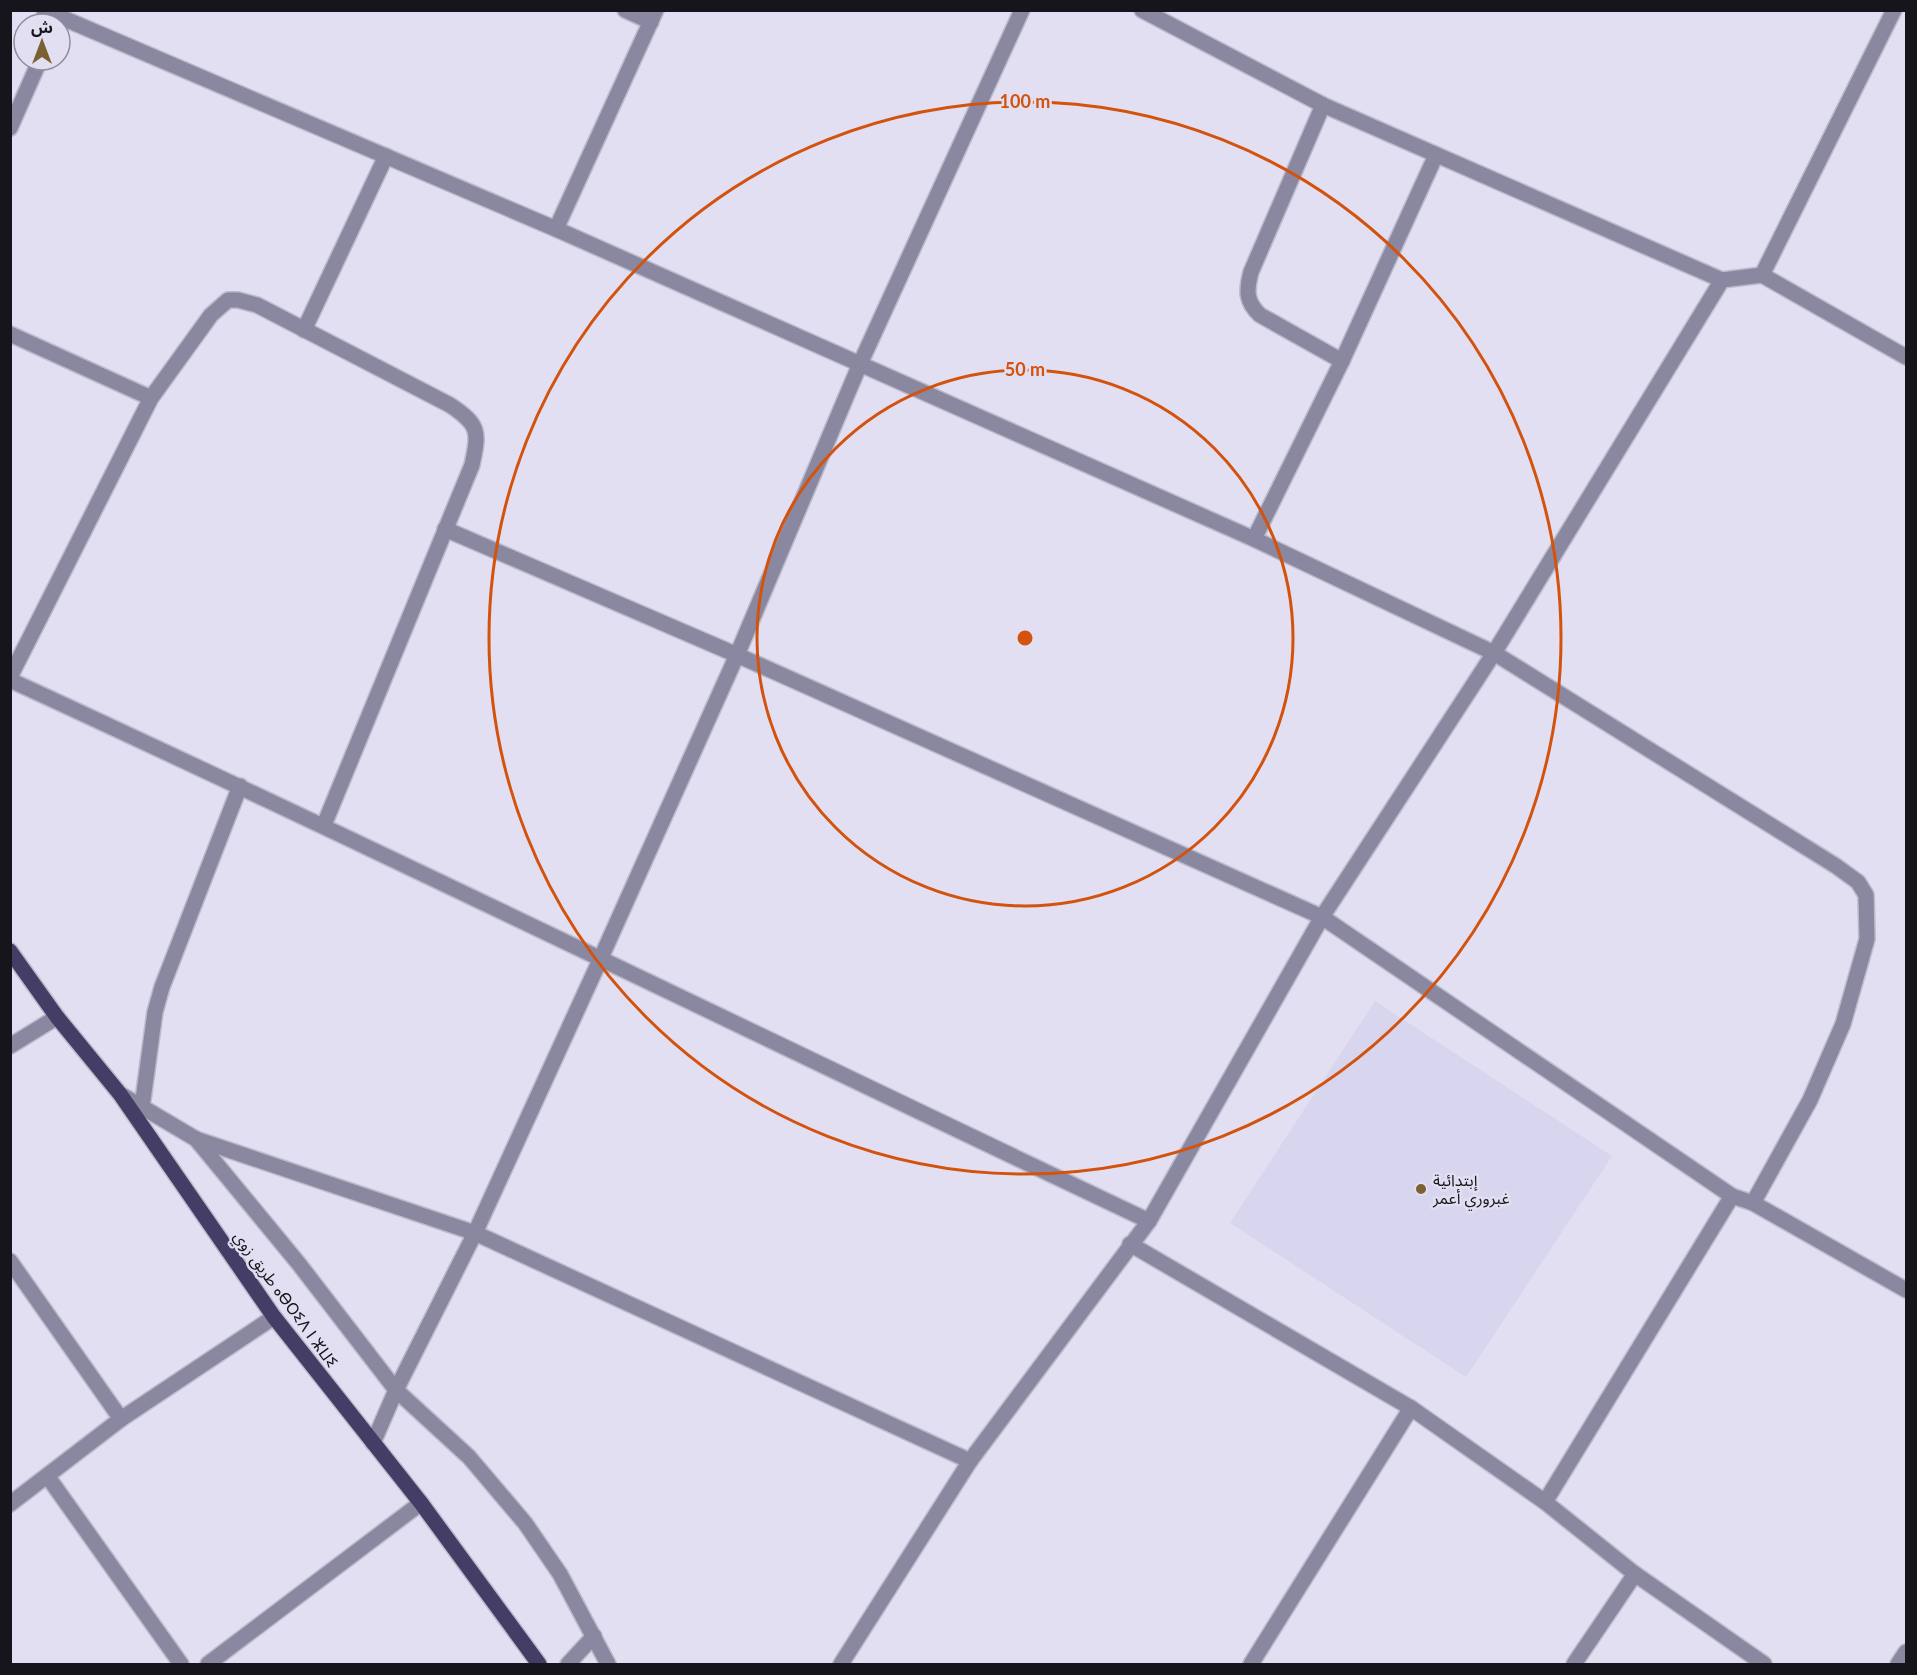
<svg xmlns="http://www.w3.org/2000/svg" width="1917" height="1675" viewBox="0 0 1917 1675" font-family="Lato,'Noto Sans Arabic','Noto Sans Tifinagh',sans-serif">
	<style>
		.built { fill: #d8d5ef }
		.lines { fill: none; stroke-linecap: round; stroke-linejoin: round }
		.minor-casing { stroke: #bcbbca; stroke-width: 18 }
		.primary-casing { stroke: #bcbbca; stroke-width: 18 }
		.minor { stroke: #8a87a0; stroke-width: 15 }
		.primary { stroke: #443e67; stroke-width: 15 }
		.ring { fill: none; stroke: #d3520e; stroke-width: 3 }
		.poi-dot { fill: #7b6132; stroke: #e1dff1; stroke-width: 2 }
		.labels { text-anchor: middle; stroke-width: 5; stroke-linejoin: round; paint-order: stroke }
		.poi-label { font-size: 16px; fill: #16151b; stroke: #e1dff1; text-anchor: start }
		.street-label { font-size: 16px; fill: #16151b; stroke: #e1dff1 }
		.centre { fill: #d3520e; stroke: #e1dff1; stroke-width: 3 }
		.ring-label { font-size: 18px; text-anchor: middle; font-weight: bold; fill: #d3520e; stroke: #e1dff1; stroke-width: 5; stroke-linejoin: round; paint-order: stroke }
	</style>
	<rect width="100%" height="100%" fill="#e1dff1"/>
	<!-- built -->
	<polygon class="built" points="1375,1001 1612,1156 1466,1377 1230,1223"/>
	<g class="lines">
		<defs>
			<g id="minor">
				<polyline points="44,10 556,229 1254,539 1494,653 1836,866 1858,882 1866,895 1867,939 1843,1024 1810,1100 1753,1203"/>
				<polyline points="625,10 651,22"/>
				<polyline points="1142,10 1323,105 1722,280"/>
				<path d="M1323 105 1251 272C1246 291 1246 302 1260 315L1342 361"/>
				<polyline points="10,128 40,60"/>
				<polyline points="556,229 656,10"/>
				<polyline points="1762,275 1906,357"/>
				<polyline points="304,330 386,156"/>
				<polyline points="10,334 151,398"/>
				<polyline points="445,529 737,655 1322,917 1732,1196 1753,1203 1906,1290"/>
				<polyline points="1254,539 1342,361 1436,155"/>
				<path d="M10 677 151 398 211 315 228 300H238L257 305 450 405C480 425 479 432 472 465L324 825"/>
				<path d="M10 680C392 856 769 1041 1149 1221"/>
				<polyline points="10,1046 57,1017"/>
				<polyline points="120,1094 196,1139 475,1233 970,1461"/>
				<polyline points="142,1107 155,1012 162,987 240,786"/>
				<polyline points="196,1139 299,1264 396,1390 469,1457 525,1523 560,1574 608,1664"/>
				<polyline points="1130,1244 1411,1408 1545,1502 1635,1574 1764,1664"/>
				<polyline points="10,1261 121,1419"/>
				<polyline points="373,1443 396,1390 475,1233 600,960 737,655 860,364 1022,10"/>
				<polyline points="48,1477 181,1664"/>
				<polyline points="1545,1502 1732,1196"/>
				<polyline points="10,1504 121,1419 274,1317"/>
				<polyline points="208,1664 421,1503"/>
				<polyline points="568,1664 594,1636"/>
				<polyline points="841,1664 970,1461 1149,1221 1322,917 1494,653 1722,280 1762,275 1894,10"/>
				<polyline points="1251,1664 1411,1408"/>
				<polyline points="1574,1664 1635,1574"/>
				<polyline points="1898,1664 1906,1652"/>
			</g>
			<polyline id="primary" points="10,951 57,1017 120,1094 274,1317 421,1503 539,1664"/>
		</defs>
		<!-- minor casing -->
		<use href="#minor" class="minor-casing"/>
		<!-- primary casing -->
		<use href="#primary" class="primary-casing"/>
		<!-- minor -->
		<use href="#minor" class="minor"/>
		<!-- primary -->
		<use href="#primary" class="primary"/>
	</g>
	<!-- distance rings -->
	<g class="ring">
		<circle cx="1025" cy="638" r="268"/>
		<circle cx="1025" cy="638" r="536"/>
	</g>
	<!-- markers -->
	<circle class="poi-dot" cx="1421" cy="1189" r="6"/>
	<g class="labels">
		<!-- poi labels -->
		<g class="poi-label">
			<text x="1433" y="1186">إبتدائية<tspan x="1433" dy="18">غبروري أعمر</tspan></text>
		</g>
		<!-- street labels -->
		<g class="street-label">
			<text transform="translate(286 1299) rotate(54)" y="6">طريق زوي ⴰⴱⵔⵉⴷ ⵏ ⵣⵡⵉ</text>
		</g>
	</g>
	<circle cx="1025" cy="638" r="9" class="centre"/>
	<g class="ring-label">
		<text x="1025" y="108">100 m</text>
		<text x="1025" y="376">50 m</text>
	</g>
	<!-- border -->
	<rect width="1917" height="1675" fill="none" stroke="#16151b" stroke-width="24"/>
	<!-- north arrow -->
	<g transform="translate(42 42)"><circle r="28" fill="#e1dff1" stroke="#908e9b" stroke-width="1.5"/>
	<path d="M0-4.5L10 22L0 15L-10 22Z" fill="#7b6132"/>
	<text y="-9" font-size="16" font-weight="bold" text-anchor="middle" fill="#16151b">ش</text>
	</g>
</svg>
